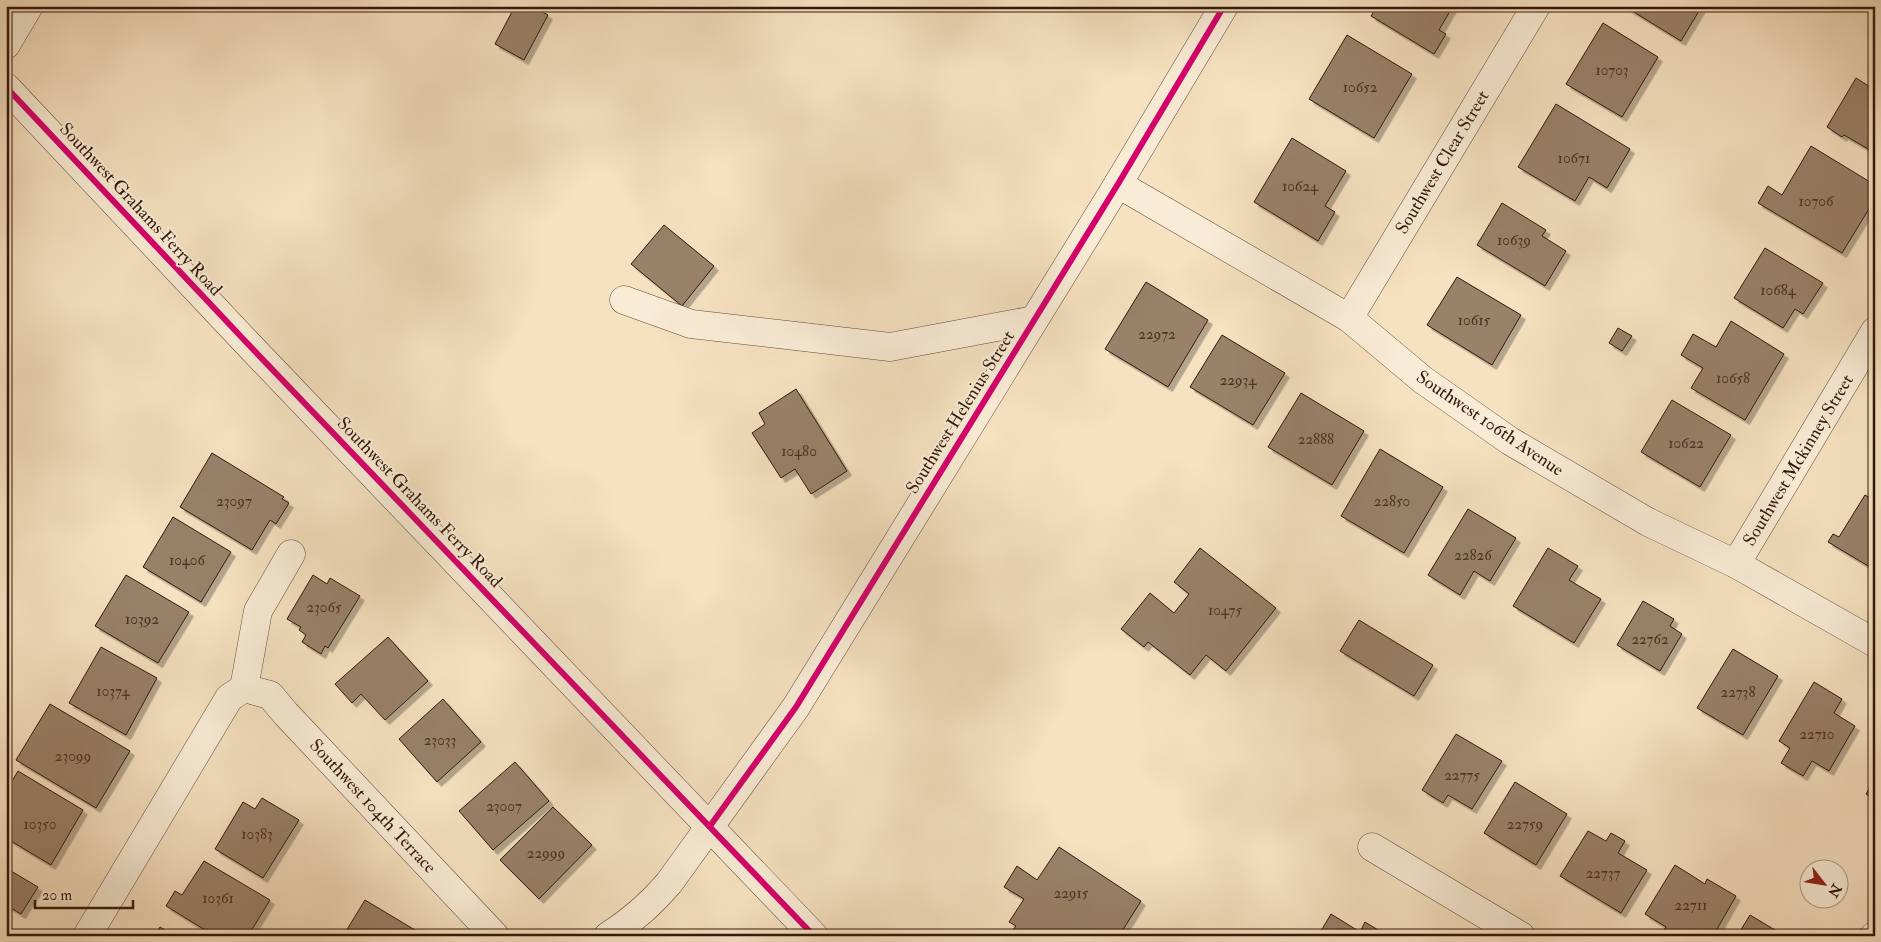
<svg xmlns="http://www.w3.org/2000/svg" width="1881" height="942" viewBox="0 0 1881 942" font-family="'IM FELL Double Pica',serif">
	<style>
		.building { fill: #99816a; stroke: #34180c; filter: url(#shadow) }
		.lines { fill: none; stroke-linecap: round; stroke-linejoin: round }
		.minor-casing { stroke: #644a39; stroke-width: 29 }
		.minor { stroke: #f9ecd6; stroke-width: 28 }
		.cycleway-casing { stroke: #f9ecd6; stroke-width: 9 }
		.cycleway { stroke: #d6006c; stroke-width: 6 }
		.labels { text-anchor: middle; stroke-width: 4; stroke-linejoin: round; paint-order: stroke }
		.number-label { font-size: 15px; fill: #4d3224 }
		.street-label { font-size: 18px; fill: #34180c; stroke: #f9ecd6 }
	</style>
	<defs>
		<filter id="shadow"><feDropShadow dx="4.5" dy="4.5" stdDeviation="0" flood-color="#0004"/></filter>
	</defs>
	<rect width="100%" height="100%" fill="#f6e1c0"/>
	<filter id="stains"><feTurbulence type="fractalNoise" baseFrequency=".004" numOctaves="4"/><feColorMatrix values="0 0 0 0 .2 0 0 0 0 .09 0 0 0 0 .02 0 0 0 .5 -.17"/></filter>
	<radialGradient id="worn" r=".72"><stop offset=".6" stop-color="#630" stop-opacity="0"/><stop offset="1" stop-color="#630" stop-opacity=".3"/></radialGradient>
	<!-- building -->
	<g class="building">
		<polygon points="515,6 533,6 548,15 524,60 495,44"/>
		<polygon points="1377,6 1453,6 1439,30 1446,34 1434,54 1371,16"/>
		<polygon points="1624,6 1702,6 1681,41"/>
		<polygon points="1603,23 1658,57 1622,117 1566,84"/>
		<polygon points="1347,35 1412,74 1374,138 1309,99"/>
		<polygon points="1856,78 1875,90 1875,153 1844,135 1842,137 1827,127"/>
		<polygon points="1556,104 1630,149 1607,188 1589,177 1575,201 1518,167"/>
		<polygon points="1292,138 1346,171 1325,206 1335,212 1318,241 1254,202"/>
		<polygon points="1811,146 1875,185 1875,199 1842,253 1758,203 1768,186 1782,195"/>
		<polygon points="1502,203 1546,230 1542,236 1566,251 1545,286 1477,245"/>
		<polygon points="664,225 714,266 682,306 631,264"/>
		<polygon points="1765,248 1823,283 1803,314 1795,309 1783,328 1734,298"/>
		<polygon points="1457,277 1521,315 1492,365 1427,325"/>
		<polygon points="1146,282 1208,320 1168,387 1105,349"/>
		<polygon points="1731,321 1784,354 1745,420 1691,388 1703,368 1681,355 1693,334 1716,347"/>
		<polygon points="1618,328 1632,336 1622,351 1609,343"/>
		<polygon points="1222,335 1285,373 1253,425 1190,387"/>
		<polygon points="796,389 847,471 811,494 795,469 781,478 752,433 765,424 759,413"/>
		<polygon points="1301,393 1364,431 1332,485 1268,447"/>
		<polygon points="1672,400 1731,435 1700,487 1641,452"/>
		<polygon points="1380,449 1443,487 1404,553 1341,516"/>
		<polygon points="212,453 284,497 282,499 289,503 276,524 270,520 252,550 180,507"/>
		<polygon points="1875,465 1875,476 1870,473"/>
		<polygon points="1865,495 1875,501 1875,570 1828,542 1833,534 1839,537"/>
		<polygon points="1468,509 1516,538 1490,581 1474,571 1460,595 1428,575"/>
		<polygon points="173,517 231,552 201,602 143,567"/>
		<polygon points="1200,548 1276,608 1226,671 1206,655 1190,675 1148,642 1144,647 1121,629 1150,593 1174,613 1189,594 1174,582"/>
		<polygon points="1548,548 1578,566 1569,580 1601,599 1574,643 1513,606"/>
		<polygon points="126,575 189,612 158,663 95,626"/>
		<polygon points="313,575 327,584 330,578 360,596 328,648 325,646 321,654 302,642 306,635 299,630 301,627 287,619"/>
		<polygon points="1643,601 1674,619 1670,626 1682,634 1660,671 1617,645"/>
		<polygon points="1359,620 1433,665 1414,696 1340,651"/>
		<polygon points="388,637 428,681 385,720 361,694 352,703 335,684"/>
		<polygon points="101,647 157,678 126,735 69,703"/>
		<polygon points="1733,649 1778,676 1743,735 1697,708"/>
		<polygon points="1814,682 1842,699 1834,713 1855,726 1829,771 1812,761 1803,776 1781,763 1790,748 1779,741"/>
		<polygon points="443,699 481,742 437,782 399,739"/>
		<polygon points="50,704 130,751 96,808 16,760"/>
		<polygon points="1456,734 1502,761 1472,809 1448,795 1443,803 1422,790"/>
		<polygon points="515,762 549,801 493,850 459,811"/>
		<polygon points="18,771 83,810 51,865 6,838 6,791"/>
		<polygon points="1875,779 1875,799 1866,794"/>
		<polygon points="1515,782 1567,814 1536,865 1484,833"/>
		<polygon points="262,798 299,820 263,878 215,849 243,802 255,809"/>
		<polygon points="553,807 592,845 539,899 500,860"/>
		<polygon points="1588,831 1606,841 1611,833 1625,841 1618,853 1647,870 1621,913 1560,876"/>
		<polygon points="1059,847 1141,901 1119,936 1009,936 1016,926 1009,922 1024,899 1004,887 1017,866 1037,880"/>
		<polygon points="204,861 270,900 248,936 215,936 166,906 175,891 182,895"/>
		<polygon points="1675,865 1705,884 1707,879 1736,896 1713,936 1666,936 1662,934 1666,927 1645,914"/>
		<polygon points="6,868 38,887 21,914 6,905"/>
		<polygon points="365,900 425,936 343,936"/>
		<polygon points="1331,914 1360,932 1365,922 1388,936 1318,936"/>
		<polygon points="1750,915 1785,936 1737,936"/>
		<polygon points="160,927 174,936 155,936"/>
	</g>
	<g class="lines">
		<defs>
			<g id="minor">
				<polyline points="6,45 29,6"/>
				<polyline points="6,87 247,343 814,936"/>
				<polyline points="1118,184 1349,318 1423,380 1510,441 1648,522 1736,564 1875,643"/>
				<polyline points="624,300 691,324 890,347 1034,320"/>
				<polyline points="1349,318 1536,6"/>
				<polyline points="1736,564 1875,331"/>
				<polyline points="244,688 270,695 286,714 495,936"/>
				<polyline points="244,688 258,611 291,554"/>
				<polyline points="1372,847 1521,936"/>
				<polyline points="87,936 229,698 244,688"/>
				<path d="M608 936C632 921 651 904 669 883L796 707 1118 184 1224 6"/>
				<polyline points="1874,936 1875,936"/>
			</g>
		</defs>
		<!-- minor casing -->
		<use href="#minor" class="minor-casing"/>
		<!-- minor -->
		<use href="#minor" class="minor"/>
		<defs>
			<g id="cycleway">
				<polyline points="6,87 247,343 814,936"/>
				<polyline points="710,826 796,707 1118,184 1224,6"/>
			</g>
		</defs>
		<!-- cycleway casing -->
		<use href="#cycleway" class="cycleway-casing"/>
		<!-- cycleway -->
		<use href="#cycleway" class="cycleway"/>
	</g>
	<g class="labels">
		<!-- number labels -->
		<g class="number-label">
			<text x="1612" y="75">10703</text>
			<text x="1360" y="92">10652</text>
			<text x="1574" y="163">10671</text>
			<text x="1300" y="191">10624</text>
			<text x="1816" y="206">10706</text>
			<text x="1514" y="245">10639</text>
			<text x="1778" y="295">10684</text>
			<text x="1474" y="325">10615</text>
			<text x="1157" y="339">22972</text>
			<text x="1733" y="383">10658</text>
			<text x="1238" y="385">22934</text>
			<text x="1316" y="444">22888</text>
			<text x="1686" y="448">10622</text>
			<text x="799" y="456">10480</text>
			<text x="234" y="506">23097</text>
			<text x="1392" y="506">22850</text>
			<text x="1473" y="560">22826</text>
			<text x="187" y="565">10406</text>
			<text x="324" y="612">23065</text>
			<text x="1225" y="615">10475</text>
			<text x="142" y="624">10392</text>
			<text x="1650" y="644">22762</text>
			<text x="113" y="696">10374</text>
			<text x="1738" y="697">22738</text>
			<text x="1817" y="739">22710</text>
			<text x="440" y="745">23033</text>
			<text x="73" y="761">23099</text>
			<text x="1462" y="780">22775</text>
			<text x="504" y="811">23007</text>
			<text x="40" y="829">10350</text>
			<text x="1525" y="829">22759</text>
			<text x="257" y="839">10383</text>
			<text x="546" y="858">22999</text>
			<text x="1603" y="878">22737</text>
			<text x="1071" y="898">22915</text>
			<text x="218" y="903">10361</text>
			<text x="1691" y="910">22711</text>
		</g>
		<!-- street labels -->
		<g class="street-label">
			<text transform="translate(1442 162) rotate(-59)" y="6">Southwest Clear Street</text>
			<text transform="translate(141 209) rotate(47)" y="6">Southwest Grahams Ferry Road</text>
			<text transform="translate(960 412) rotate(-58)" y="6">Southwest Helenius Street</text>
			<text transform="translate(1490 423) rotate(34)" y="6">Southwest 106th Avenue</text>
			<text transform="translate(1798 460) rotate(-59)" y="6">Southwest Mckinney Street</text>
			<text transform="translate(420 502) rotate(46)" y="6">Southwest Grahams Ferry Road</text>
			<text transform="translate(373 806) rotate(47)" y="6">Southwest 104th Terrace</text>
		</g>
	</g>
	<!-- margin -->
	<rect width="1881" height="942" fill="none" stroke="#f6e1c0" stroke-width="25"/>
	<rect x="8" y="8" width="1866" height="927" fill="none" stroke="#34180c" stroke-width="2.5"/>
	<rect x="12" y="12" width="1856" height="917" fill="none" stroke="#34180c"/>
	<!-- north arrow -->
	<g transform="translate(1824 884) rotate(121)"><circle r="24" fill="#f9ecd6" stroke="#aa9785"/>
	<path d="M0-4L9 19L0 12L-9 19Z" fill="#8f2418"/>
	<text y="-8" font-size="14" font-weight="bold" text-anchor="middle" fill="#34180c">N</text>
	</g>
	<!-- scale -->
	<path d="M35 900v8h98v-8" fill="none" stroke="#34180c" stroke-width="2.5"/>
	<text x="42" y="900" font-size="15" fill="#34180c" stroke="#f9ecd6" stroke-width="4" paint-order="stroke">20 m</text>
	<rect width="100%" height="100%" filter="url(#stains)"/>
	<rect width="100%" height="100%" fill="url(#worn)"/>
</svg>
